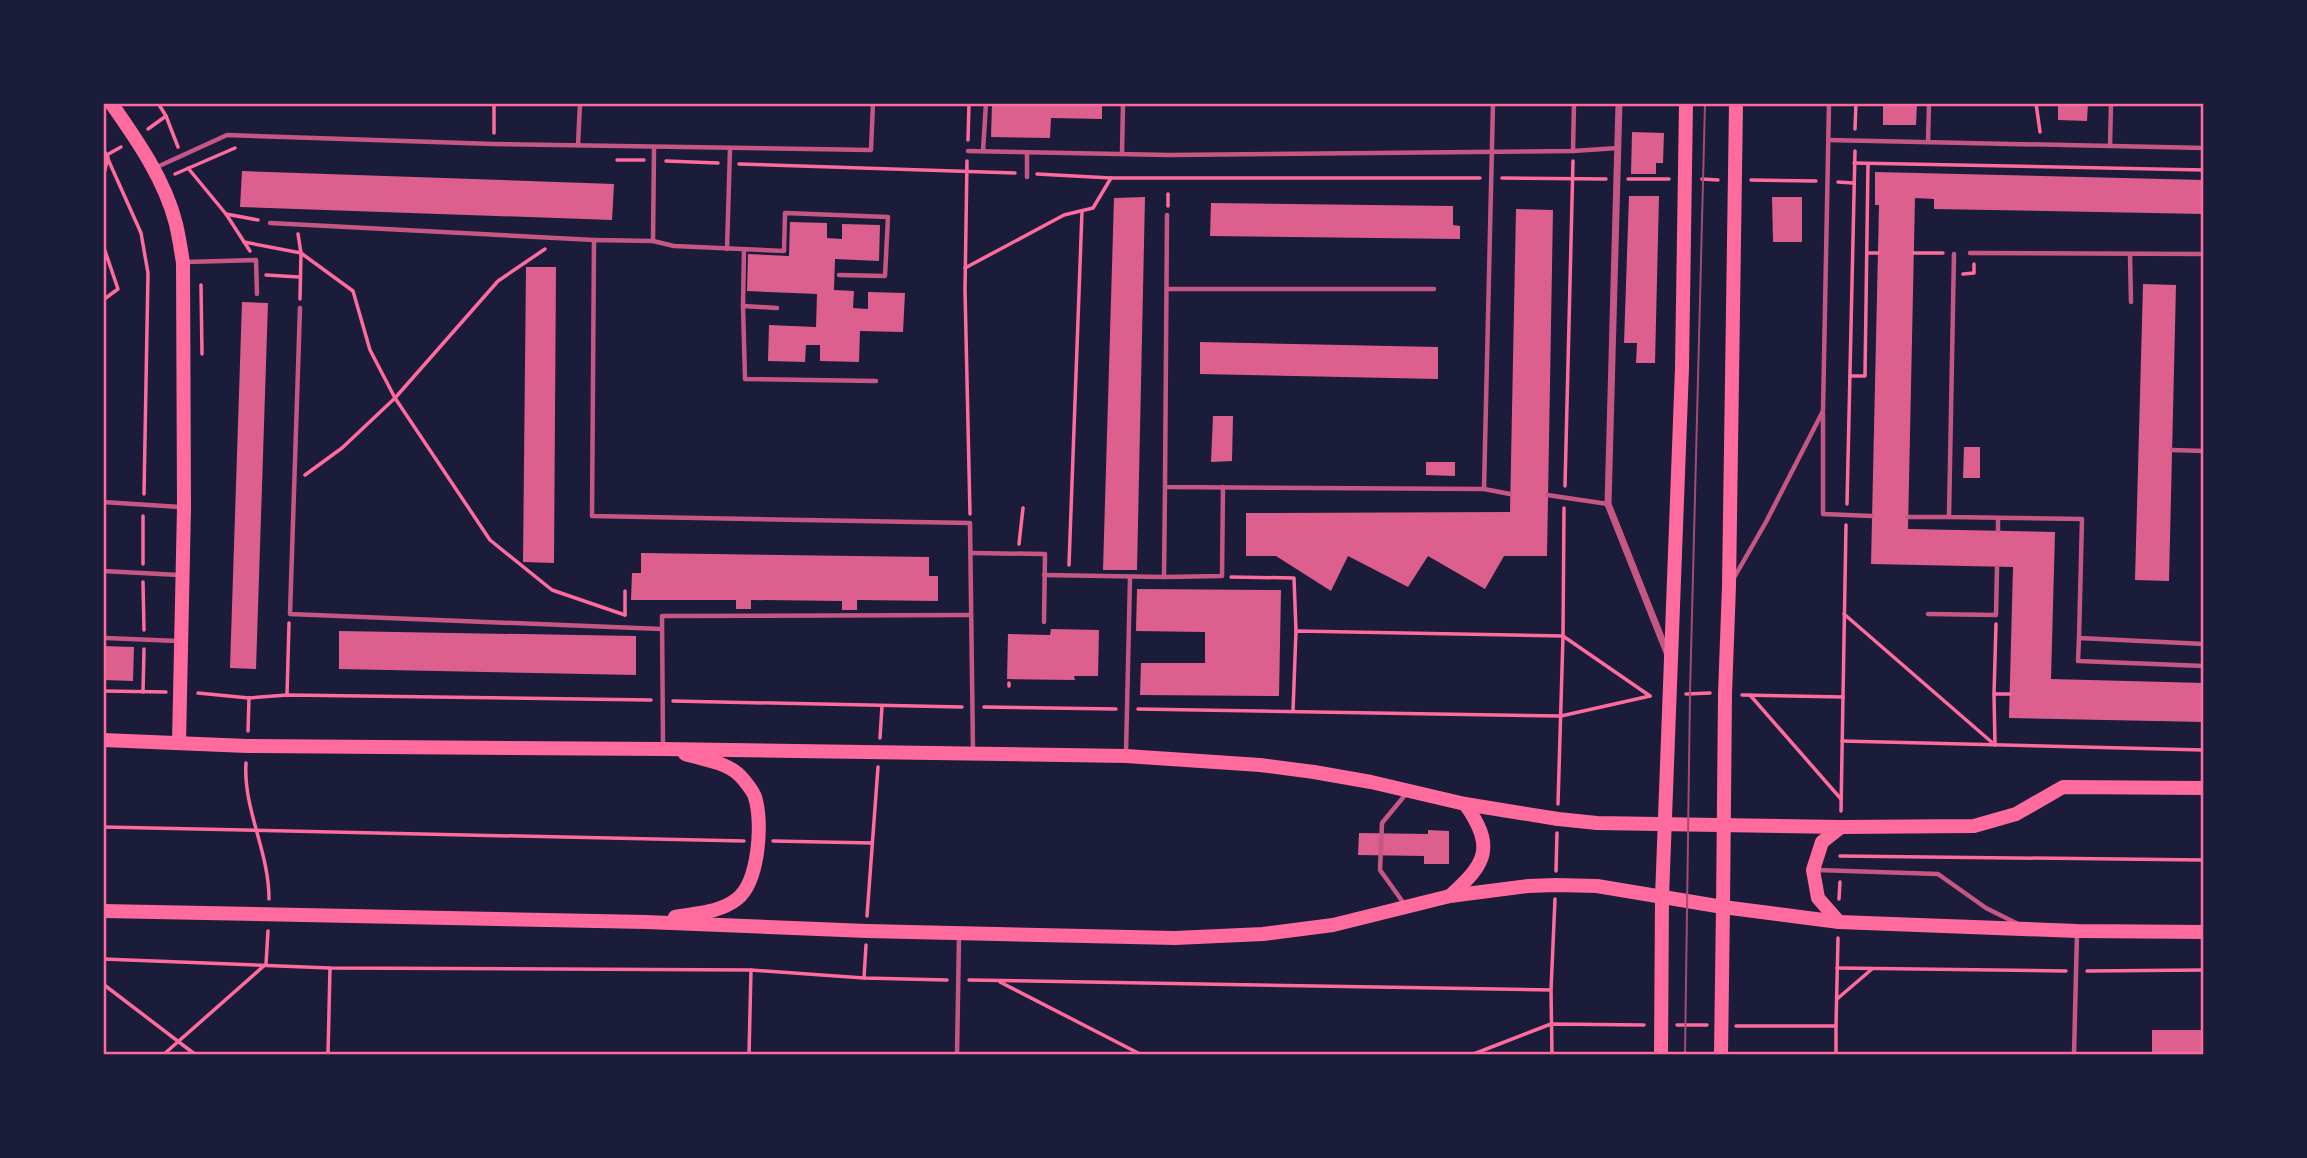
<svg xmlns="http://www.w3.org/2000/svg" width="2307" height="1158" viewBox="0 0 2307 1158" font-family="Raleway,sans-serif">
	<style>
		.building { fill: #dd5f8e }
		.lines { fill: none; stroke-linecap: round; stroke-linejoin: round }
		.path { stroke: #ff6b9d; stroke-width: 3.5 }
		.service { stroke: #c65784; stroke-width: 4.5 }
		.minor { stroke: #c65784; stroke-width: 7 }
		.secondary { stroke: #ff6b9d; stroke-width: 14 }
		.primary { stroke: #ff6b9d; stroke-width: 14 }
		.tram { stroke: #a44b75; stroke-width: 2 }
		.neatline { fill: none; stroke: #ff6b9d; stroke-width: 2.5 }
	</style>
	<rect width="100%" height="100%" fill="#1b1b3a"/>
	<!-- building -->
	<g class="building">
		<polygon points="992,103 1102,103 1102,119 1051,118 1050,138 991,137"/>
		<polygon points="1883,103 1917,103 1916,125 1883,125"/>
		<polygon points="2058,103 2088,103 2087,121 2058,120"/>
		<polygon points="1632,132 1664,133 1663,163 1656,163 1656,174 1631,174"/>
		<polygon points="242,171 614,184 612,220 240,207"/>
		<polygon points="1875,172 2204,180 2204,214 1934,209 1934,199 1915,198 1908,529 2055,532 2051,679 2204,683 2204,722 2009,718 2013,567 1871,564 1879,205 1875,205"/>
		<polygon points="1629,196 1659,196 1655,363 1636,363 1637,343 1624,343"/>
		<polygon points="1145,197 1137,570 1103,570 1114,198"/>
		<polygon points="1772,197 1802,197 1802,242 1773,242"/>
		<polygon points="1211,203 1453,206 1453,225 1460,226 1460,239 1210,236"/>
		<polygon points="1516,209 1553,210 1547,556 1504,556 1485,589 1428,556 1408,587 1348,556 1331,591 1276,556 1246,556 1246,513 1510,512"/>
		<polygon points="790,222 827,223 827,238 842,239 842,224 880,225 879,261 835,259 834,290 854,291 853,308 868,309 868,292 905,293 903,332 860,331 859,362 820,361 820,345 806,345 805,362 768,361 769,325 816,327 817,294 747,291 748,254 789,256"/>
		<polygon points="526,267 556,267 554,563 523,562"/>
		<polygon points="2143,284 2176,285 2169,581 2135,580"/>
		<polygon points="242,302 268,303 256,669 230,668"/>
		<polygon points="1200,342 1438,347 1438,379 1200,374"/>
		<polygon points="1213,416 1233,416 1232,461 1211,462"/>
		<polygon points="1964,447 1980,447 1980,478 1963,478"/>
		<polygon points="1426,462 1455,462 1455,476 1426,475"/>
		<polygon points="641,553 929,557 929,576 938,576 938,601 857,600 857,610 842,610 842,601 751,600 751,609 736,609 736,600 631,600 632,573 641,573"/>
		<polygon points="1137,589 1281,590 1279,696 1140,695 1141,663 1205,663 1205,632 1136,631"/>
		<polygon points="1051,629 1099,630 1098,676 1074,676 1075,680 1007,679 1008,634 1050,635"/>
		<polygon points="339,631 636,636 636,675 339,669"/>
		<polygon points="103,646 134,647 133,681 103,680"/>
		<polygon points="1428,830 1449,831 1449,864 1424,864 1424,856 1358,855 1359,833 1428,834"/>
		<rect x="2152" y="1030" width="52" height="25"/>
	</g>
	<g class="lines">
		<!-- path -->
		<g class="path">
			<polyline points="158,103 166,116 178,147"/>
			<polyline points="494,103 494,133"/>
			<polyline points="2036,103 2040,132"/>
			<polyline points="148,129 166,116"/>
			<polyline points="1855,129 1856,103"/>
			<polyline points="968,140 969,103"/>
			<polyline points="103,148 141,233 148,273 144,494"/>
			<polyline points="103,157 121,147"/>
			<polyline points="617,160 644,160"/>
			<polyline points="666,161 718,163"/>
			<polyline points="967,161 965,290 970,514"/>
			<polyline points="1854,163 2204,170"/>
			<polyline points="739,164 1015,173"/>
			<polyline points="188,168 226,214 250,251"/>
			<polyline points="175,174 235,148"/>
			<polyline points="1037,174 1111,178 1480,178"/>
			<polyline points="103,178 108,157"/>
			<polyline points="1502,178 1606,179"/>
			<polyline points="1628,179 1669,179"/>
			<polyline points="1702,179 1718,180"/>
			<polyline points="1751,180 1816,181"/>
			<polyline points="1838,182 1853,183"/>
			<polyline points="1168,206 1168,194"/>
			<polyline points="226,214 258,220"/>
			<polyline points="298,234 301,253 300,299"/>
			<polyline points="244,242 301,253 353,291 370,350 395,398 490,540 552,590 625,615"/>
			<polyline points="103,245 118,289 103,300"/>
			<polyline points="1867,253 1878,253"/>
			<polyline points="1914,253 1943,253"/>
			<polyline points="965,268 1064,215 1093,208 1111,178"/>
			<polyline points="1963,274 1974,273 1974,264"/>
			<polyline points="266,275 299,277"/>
			<polyline points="201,285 202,354"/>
			<polyline points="1850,376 1865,376 1868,164"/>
			<polyline points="305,475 342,448 395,398 498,281 545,249"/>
			<polyline points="1565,486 1573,161"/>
			<polyline points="1847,504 1855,151"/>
			<polyline points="1019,544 1023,508"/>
			<polyline points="143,564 143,516"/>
			<polyline points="1069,565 1082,211"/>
			<polyline points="1231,577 1294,578 1296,631"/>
			<polyline points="143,582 144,630"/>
			<polyline points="1844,614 1995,745"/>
			<polyline points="625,615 625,591"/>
			<polyline points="1996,624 1994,694 2010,694"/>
			<polyline points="1009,686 1009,683"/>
			<polyline points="103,691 166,692"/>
			<polyline points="143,692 144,649"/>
			<polyline points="198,693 249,698 287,695 651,700"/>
			<polyline points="1686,694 1710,693"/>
			<polyline points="287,695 289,623"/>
			<polyline points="1742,695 1843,697"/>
			<polyline points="1750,695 1841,799"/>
			<polyline points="1994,695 1995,745"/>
			<polyline points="673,701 962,707"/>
			<polyline points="984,707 1116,709"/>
			<polyline points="1138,709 1561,716 1650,696"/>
			<polyline points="1293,711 1296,631 1563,636 1650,696"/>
			<polyline points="248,731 249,698"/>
			<polyline points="880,738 882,706"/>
			<polyline points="1842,741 2204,750"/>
			<path d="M246 763C243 809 269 851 269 899"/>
			<polyline points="1558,804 1563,636 1564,508"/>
			<polyline points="1841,811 1846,525"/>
			<polyline points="103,827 744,841"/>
			<polyline points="773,841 872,843"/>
			<polyline points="1840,856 2204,860"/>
			<polyline points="1556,871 1557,833"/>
			<polyline points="1839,899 1840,882"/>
			<polyline points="867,916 878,767"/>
			<polyline points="103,959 330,968 751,970 864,978 947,980"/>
			<polyline points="1837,968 2066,971"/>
			<polyline points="2087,971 2204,970"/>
			<polyline points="864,978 866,945"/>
			<polyline points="969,980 1551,990"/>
			<polyline points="1000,982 1142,1055"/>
			<polyline points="103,984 196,1055"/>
			<polyline points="1837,999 1872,969"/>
			<polyline points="1677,1025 1707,1025"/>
			<polyline points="1736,1026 1836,1026 1838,938"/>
			<polyline points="163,1055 266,964 268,931"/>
			<polyline points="328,1055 330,968"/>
			<polyline points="749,1055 751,970"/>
			<polyline points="1471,1055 1551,1024 1644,1025"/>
			<polyline points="1552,1055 1551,990 1555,899"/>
			<polyline points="1836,1055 1836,1026"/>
		</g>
		<!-- service -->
		<g class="service">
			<polyline points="1828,140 2204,148"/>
			<polyline points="1928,142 1929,103"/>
			<polyline points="578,145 580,103"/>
			<polyline points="2110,146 2111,103"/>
			<polyline points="654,148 653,241 594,240 592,516 970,523 973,752"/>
			<polyline points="968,151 1169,155 1573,151 1618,148"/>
			<polyline points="983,151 986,103"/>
			<polyline points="1573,151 1574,103"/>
			<polyline points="1122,154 1123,103"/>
			<polyline points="157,167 227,135 494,144 871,150 873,103"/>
			<polyline points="1027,177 1027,152"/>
			<polyline points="1167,215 1165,487 1484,489 1493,103"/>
			<polyline points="270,223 594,240"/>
			<polyline points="653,241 674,246 784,251 785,213 888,217 885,276 839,275"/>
			<polyline points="727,249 730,149"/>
			<polyline points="744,250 743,306 745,379 876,381"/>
			<polyline points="1970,253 2204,254"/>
			<polyline points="1954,254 1949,517 2082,519 2079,638 2204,644"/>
			<polyline points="2130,254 2131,302"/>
			<polyline points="187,262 256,260 257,294"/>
			<polyline points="1168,289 1434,289"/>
			<polyline points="743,306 777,308"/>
			<polyline points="300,308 290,614 661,629"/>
			<polyline points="1823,414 1823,514 1872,516"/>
			<polyline points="2172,450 2204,451"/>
			<polyline points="1484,489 1510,494"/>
			<polyline points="1547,495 1608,504"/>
			<polyline points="103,502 180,507"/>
			<polyline points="1908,517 1949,517"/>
			<polyline points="1998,531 1998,518"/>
			<polyline points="971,553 1045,554 1044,622"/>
			<polyline points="103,571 179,575"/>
			<polyline points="1044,575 1164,577 1165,487"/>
			<polyline points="1735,576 1766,522 1823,411 1829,103"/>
			<polyline points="1164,577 1222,576 1223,487"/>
			<polyline points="1928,614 1996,615 1997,567"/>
			<polyline points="106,638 177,641"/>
			<polyline points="2079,638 2078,661 2204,666"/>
			<polyline points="2203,644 2204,628"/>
			<polyline points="663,745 662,616 970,615"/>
			<polyline points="1126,752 1130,578"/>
			<polyline points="1817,870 1938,874 1986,908 2018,924"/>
			<polyline points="1405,905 1380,870 1382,823 1406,794"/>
			<polyline points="957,1055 959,937"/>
			<polyline points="2074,1055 2077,933"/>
		</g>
		<!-- minor -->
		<polyline class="minor" points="1619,103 1608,504 1668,655"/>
		<!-- secondary -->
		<g class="secondary">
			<path d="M111 103C137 140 165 180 176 224 179 237 181 250 183 263L184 507 179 743"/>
			<polyline points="1661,1055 1662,897"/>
			<polyline points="1721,1055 1723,907"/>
		</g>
		<!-- primary -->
		<g class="primary">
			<polyline points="103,740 247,746 663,749 1126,756 1260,765 1314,772 1371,782 1465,804 1558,819 1597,823 1841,827 1974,826 2016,814 2063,787 2204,788"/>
			<path d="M1451 895C1487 863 1495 846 1465 804"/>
			<polyline points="1662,897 1682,368 1686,103"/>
			<polyline points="1723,907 1725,694 1729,586 1736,103"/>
			<polyline points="103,911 646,922 867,931 1175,938 1263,934 1333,925 1450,896 1528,886 1556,885 1597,886 1723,907 1839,922 2077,931 2204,932"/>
			<path d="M675 917C696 913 719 913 737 899 759 882 763 822 755 797 753 791 747 784 743 779 729 762 705 760 685 754"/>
			<polyline points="1839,922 1818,898 1813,870 1822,842 1841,827"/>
		</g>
		<!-- tram -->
		<polyline class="tram" points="1685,1055 1690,693 1705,103"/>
	</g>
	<!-- border -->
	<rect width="2307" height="1158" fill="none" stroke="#1b1b3a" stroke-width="210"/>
	<rect x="105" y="105" width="2097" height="948" class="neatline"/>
</svg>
